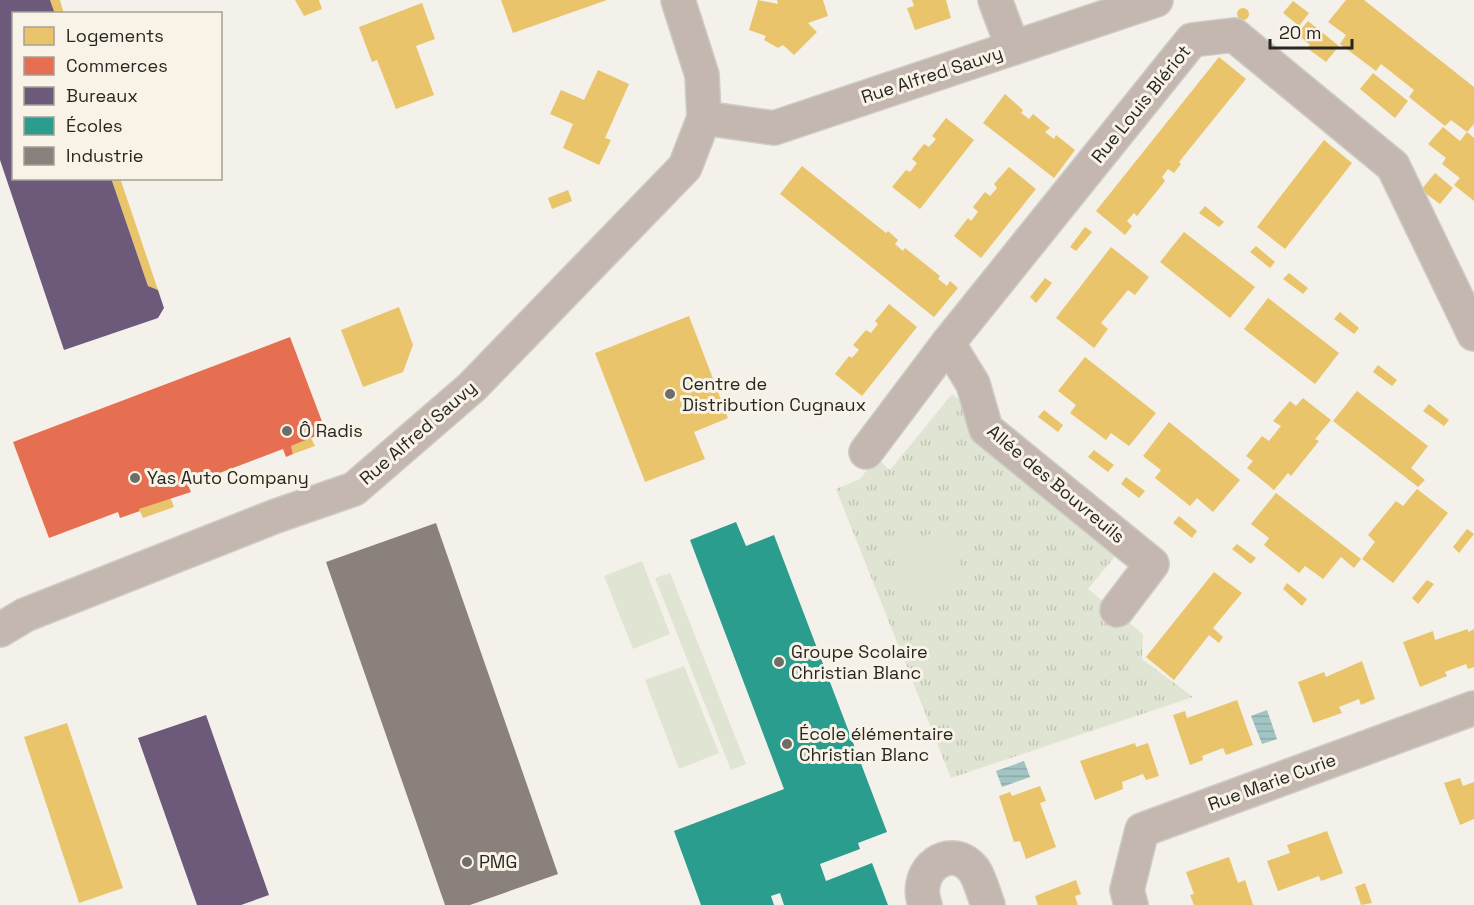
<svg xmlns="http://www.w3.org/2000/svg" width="1474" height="905" viewBox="0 0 1474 905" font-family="'Space Grotesk',sans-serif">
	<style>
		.grass { fill: url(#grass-tufts) }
		.garden { fill: #e0e5d3 }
		.water { fill: url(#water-rules) }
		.homes { fill: #e9c46a }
		.shops { fill: #e76f51 }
		.offices { fill: #6d597a }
		.schools { fill: #2a9d8f }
		.industry { fill: #8a817c }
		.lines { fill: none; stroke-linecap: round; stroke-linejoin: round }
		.minor-casing { stroke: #ceccc7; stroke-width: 36 }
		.minor { stroke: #c3b7b0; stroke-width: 33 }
		.poi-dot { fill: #6f6d68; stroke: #f8f3e6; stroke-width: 2 }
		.labels { text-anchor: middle; stroke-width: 6; stroke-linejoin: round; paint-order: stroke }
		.street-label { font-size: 18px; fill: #282622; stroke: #f8f3e6 }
		.poi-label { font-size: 18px; fill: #282622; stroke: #f8f3e6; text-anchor: start }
	</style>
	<defs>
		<pattern id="grass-tufts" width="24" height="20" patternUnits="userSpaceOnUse" patternTransform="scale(1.5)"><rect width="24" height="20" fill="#e0e5d3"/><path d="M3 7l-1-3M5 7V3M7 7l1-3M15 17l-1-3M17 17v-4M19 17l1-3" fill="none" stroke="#c0c4b5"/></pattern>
		<pattern id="water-rules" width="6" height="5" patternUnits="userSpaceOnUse" patternTransform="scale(1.5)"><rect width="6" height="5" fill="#a2c5c4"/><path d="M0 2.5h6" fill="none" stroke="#8ca9a8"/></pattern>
	</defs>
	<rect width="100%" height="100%" fill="#f4f1ea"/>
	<!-- grass -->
	<polygon class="grass" points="952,394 967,406 1117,554 1088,589 1143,634 1142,659 1193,697 951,778 836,489 860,479 876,458 890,470"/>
	<!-- garden -->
	<g class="garden">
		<polygon points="947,527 968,586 912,607 891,550"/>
		<polygon points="642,561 670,634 633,649 604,576"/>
		<polygon points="670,573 746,764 731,770 655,578"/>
		<polygon points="684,666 719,753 679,769 645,680"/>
	</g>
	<!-- water -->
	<g class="water">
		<polygon points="1267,710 1277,739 1262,744 1251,716"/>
		<polygon points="1024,761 1030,777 1002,787 996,771"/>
	</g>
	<!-- homes -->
	<g class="homes">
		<polygon points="50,0 60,0 64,14 55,14"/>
		<polygon points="295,0 319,0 322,9 304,16"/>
		<polygon points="501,0 607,0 513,33"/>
		<polygon points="758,0 778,4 777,0 823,0 828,16 808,23 817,32 794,55 783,45 778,48 764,40 766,36 749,30"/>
		<polygon points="912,0 946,0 951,18 915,30 907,8 914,6"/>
		<polygon points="1346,0 1364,0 1474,87 1474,124 1467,132 1474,138 1474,201 1454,185 1460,178 1442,164 1446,158 1428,144 1443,127 1460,141 1467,132 1451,120 1445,126 1409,97 1414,90 1381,64 1376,71 1340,44 1346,35 1328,22"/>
		<polygon points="1293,1 1309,13 1299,26 1283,13"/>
		<polygon points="422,3 435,39 416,46 434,95 396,109 377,60 372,62 359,27"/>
		<circle cx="1243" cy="14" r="6"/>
		<polygon points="1308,21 1339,46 1326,62 1307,48 1310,45 1297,34"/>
		<polygon points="1219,57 1246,79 1179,162 1181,164 1174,173 1168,169 1162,177 1165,181 1137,216 1134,213 1127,221 1132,226 1125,235 1096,211"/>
		<polygon points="598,70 629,84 605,138 611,140 599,165 563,148 573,124 550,114 561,90 584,100"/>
		<polygon points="1373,73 1408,101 1395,118 1360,89"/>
		<polygon points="1005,94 1023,110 1021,113 1029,119 1033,114 1050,128 1045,132 1054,139 1056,135 1075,150 1054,178 983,123"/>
		<polygon points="946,118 974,140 920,209 892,187 906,170 910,172 917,163 912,159 924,144 929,147 936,139 932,136"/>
		<polygon points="1324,140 1352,163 1285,249 1257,227"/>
		<polygon points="802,166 886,233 888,231 898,240 895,244 903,251 905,248 940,276 938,279 947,286 950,281 958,288 934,317 780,194"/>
		<polygon points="1009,167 1036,189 981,258 954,236 968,218 971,221 978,212 973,207 985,192 990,196 997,188 994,184"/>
		<polygon points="1435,173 1453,188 1440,204 1421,190"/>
		<polygon points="111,178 120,178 158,290 148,286"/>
		<polygon points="568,190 572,201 552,209 548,198"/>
		<polygon points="1205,206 1224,222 1219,227 1199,213"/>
		<polygon points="1085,227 1092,232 1076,251 1070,247"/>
		<polygon points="1184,232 1255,287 1230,318 1160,262"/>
		<polygon points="1256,246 1275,262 1270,268 1250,252"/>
		<polygon points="1111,247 1149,277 1135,295 1128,290 1101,323 1108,329 1094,348 1056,318"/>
		<polygon points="1289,273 1308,288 1303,294 1283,279"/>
		<polygon points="1045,278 1052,283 1036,303 1030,297"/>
		<polygon points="1268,298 1339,353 1315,384 1244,329"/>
		<polygon points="889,304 917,327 862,396 835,374 849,356 852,358 859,350 853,345 866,330 871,333 878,324 875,321"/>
		<polygon points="399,307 413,345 403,372 363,387 341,330"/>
		<polygon points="1340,312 1359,328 1354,334 1334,319"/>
		<polygon points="689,316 728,418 694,432 705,459 645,482 595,353"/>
		<polygon points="1085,357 1156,413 1129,446 1111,433 1106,440 1070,413 1076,405 1058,391"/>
		<polygon points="1378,365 1397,380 1392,386 1373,372"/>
		<polygon points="1357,391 1428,446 1411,468 1425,480 1418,487 1333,421"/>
		<polygon points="1303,398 1331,420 1315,439 1319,441 1291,476 1288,473 1274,490 1247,468 1253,461 1246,456 1262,436 1269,441 1281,426 1273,421 1290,401 1296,406"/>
		<polygon points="1429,404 1449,420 1444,426 1423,411"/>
		<polygon points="1044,410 1063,425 1058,432 1038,417"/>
		<polygon points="1169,422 1240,480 1213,512 1197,498 1190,506 1155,478 1161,470 1143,456"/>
		<polygon points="311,438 315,446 293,454 291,446"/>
		<polygon points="1094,450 1114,465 1108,472 1088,457"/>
		<polygon points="1126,477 1145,491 1139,498 1121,484"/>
		<polygon points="1417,489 1448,513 1393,583 1362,559 1375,542 1368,535 1396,501 1403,506"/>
		<polygon points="1276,493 1361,559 1354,568 1341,557 1323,579 1305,566 1299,573 1264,545 1269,538 1251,524"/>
		<polygon points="170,497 174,507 143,518 139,509"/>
		<polygon points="1179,516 1197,531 1192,538 1173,523"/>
		<polygon points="1467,529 1474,534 1459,553 1453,547"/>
		<polygon points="1237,544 1256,558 1251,564 1232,549"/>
		<polygon points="1214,572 1242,593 1213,628 1223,637 1219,643 1209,635 1174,680 1146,657"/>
		<polygon points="1427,580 1434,584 1418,604 1412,598"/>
		<polygon points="1287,583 1307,599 1302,606 1283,589"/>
		<polygon points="1468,629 1468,632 1474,629 1474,667 1468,669 1466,664 1445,672 1447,676 1420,687 1403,642 1433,631 1435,640"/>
		<polygon points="1362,661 1375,699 1361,705 1359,699 1339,707 1342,713 1313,723 1298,682 1324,672 1326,677"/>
		<polygon points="1237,700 1253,745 1226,755 1223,748 1202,756 1203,760 1190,765 1173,715 1185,711 1187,718"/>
		<polygon points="67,723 123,888 79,903 24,737"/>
		<polygon points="1135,743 1136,747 1148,743 1159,776 1146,780 1143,774 1122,782 1123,789 1095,800 1080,761"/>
		<polygon points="1460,778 1463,786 1474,782 1474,819 1460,825 1444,783"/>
		<polygon points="1040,786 1046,801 1040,803 1056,847 1026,859 1020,841 1014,842 999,796 1010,792 1012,796"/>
		<polygon points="1327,831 1343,873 1321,881 1319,876 1278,891 1267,861 1290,853 1287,845"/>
		<polygon points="1229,857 1238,883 1245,880 1253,905 1194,905 1190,895 1194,894 1186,872"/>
		<polygon points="1076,880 1081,894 1075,896 1078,905 1038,905 1035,896"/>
		<polygon points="1365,883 1372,903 1361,905 1355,887"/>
	</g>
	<!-- shops -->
	<polygon class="shops" points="290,337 326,432 291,446 293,454 286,457 283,449 188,485 191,492 139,509 140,511 120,518 118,512 49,538 13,442"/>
	<!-- offices -->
	<g class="offices">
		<polygon points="0,0 50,0 55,14 14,14 14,178 111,178 148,286 158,290 164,308 158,318 64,350 0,160"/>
		<polygon points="206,715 269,895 241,905 197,905 138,738"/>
	</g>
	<!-- schools -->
	<polygon class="schools" points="736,522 746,546 774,535 887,832 858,843 860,849 820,864 826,881 872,863 888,905 784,905 780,893 771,896 774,905 701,905 674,831 784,789 690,540"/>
	<!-- industry -->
	<polygon class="industry" points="436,523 558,874 470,905 445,905 326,562"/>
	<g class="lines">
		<defs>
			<g id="minor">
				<polyline points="678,0 702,75 704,118 774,128 1156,0"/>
				<polyline points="995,0 1013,48"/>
				<polyline points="948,343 973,384 986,429 1152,564 1117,610"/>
				<polyline points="866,452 948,343 1192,40 1234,35 1393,166 1474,334"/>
				<polyline points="0,630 25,615 276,516 354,489 472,387 685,167 704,118"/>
				<path d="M925 905C912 869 951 841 974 870 980 879 984 895 988 905"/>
				<polyline points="1131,905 1127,890 1142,830 1474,708"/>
			</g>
		</defs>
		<!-- minor casing -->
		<use href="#minor" class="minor-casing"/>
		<!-- minor -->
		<use href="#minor" class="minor"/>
	</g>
	<!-- markers -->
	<g class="poi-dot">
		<circle cx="670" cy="394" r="6"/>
		<circle cx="287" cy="431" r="6"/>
		<circle cx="135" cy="478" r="6"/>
		<circle cx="779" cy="662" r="6"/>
		<circle cx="787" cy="744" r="6"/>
		<circle cx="467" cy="862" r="6"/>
	</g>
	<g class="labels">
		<!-- street labels -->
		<g class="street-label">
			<text transform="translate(932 75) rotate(-18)" y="6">Rue Alfred Sauvy</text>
			<text transform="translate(1141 104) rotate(-51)" y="6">Rue Louis Blériot</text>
			<text transform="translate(418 433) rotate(-41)" y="6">Rue Alfred Sauvy</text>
			<text transform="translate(1056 484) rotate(40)" y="6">Allée des Bouvreuils</text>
			<text transform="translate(1272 782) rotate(-20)" y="6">Rue Marie Curie</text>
		</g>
		<!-- poi labels -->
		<g class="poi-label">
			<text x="682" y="390">Centre de<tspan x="682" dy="21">Distribution Cugnaux</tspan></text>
			<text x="299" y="437">Ô Radis</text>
			<text x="147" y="484">Yas Auto Company</text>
			<text x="791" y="658">Groupe Scolaire<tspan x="791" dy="21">Christian Blanc</tspan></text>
			<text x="799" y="740">École élémentaire<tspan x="799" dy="21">Christian Blanc</tspan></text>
			<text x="479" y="868">PMG</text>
		</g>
	</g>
	<!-- legend -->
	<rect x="12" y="12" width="210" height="168" fill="#f8f3e6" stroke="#a5a198" stroke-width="1.5"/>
	<rect x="24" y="27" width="30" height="18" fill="#e9c46a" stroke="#a5a198" stroke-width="1.5"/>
	<text x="66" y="42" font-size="18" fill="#282622">Logements</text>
	<rect x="24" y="57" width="30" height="18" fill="#e76f51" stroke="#a5a198" stroke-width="1.5"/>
	<text x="66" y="72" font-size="18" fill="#282622">Commerces</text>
	<rect x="24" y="87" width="30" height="18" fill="#6d597a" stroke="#a5a198" stroke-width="1.5"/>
	<text x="66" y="102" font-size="18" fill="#282622">Bureaux</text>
	<rect x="24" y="117" width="30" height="18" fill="#2a9d8f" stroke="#a5a198" stroke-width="1.5"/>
	<text x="66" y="132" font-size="18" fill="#282622">Écoles</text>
	<rect x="24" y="147" width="30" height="18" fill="#8a817c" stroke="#a5a198" stroke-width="1.5"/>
	<text x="66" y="162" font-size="18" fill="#282622">Industrie</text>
	<!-- scale -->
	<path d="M1270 39v9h82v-9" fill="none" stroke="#282622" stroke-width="3"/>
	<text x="1279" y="39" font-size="18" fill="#282622" stroke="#f8f3e6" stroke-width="4.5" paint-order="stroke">20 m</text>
</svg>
